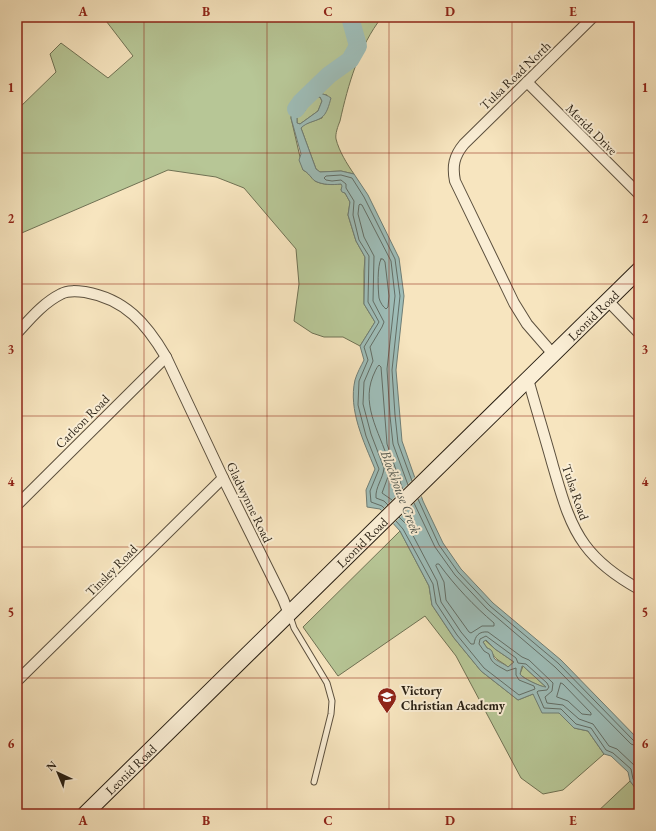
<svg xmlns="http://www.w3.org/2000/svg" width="656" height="831" viewBox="0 0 656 831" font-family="'EB Garamond',serif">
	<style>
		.green { fill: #b7c696; stroke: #707254 }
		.water { fill: #9ebdb8; stroke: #6f7e76; fill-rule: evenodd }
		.pier { fill: #f7e5bf }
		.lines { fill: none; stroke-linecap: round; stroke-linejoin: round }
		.shore { stroke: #636e66; stroke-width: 1 }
		.river { stroke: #9ebdb8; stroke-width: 18 }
		.lane-casing { stroke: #5c503e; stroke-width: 7 }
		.street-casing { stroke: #5c503e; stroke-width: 12 }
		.secondary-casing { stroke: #281f13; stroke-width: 17 }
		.lane { stroke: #faeed5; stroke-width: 5 }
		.street { stroke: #faeed5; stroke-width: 10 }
		.secondary { stroke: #faeed5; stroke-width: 15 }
		.grid { fill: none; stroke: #8f2418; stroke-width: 1; stroke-opacity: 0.55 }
		.labels { text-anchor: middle; stroke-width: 4; stroke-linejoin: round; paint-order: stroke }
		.street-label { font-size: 13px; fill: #281f13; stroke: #faeed5 }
		.poi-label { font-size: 13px; font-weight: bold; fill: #281f13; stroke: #faeed5; text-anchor: start }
		.water-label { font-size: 14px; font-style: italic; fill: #51564d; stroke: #faeed5 }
		.neatline { fill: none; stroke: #8f2418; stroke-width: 1.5 }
		.grid-label { font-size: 13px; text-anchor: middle; font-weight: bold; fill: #8f2418 }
	</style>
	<rect width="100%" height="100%" fill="#f7e5bf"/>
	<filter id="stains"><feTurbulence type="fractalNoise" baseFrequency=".005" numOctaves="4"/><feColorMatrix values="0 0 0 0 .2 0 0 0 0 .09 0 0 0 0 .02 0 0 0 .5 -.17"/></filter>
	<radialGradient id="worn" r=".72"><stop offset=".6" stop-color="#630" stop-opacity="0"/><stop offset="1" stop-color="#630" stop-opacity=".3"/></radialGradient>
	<!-- green -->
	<g class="green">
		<path d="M103 17H382C359 46 348 85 340 121 338 126 335 134 336 139 339 151 347 164 354 174L341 171 320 172 316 169 301 128 305 124 322 118 327 95 316 93 310 91 292 110 291 118 303 170C309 173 311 178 315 181 323 185 332 185 341 184L343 186 341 190 343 192 345 193 350 202 348 215 356 241 365 257 364 271V304L375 322 360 346 343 337H324L312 333 294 321 299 284 296 249 244 188 216 177 168 170 17 235V110L56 72 50 54 61 43 108 78 133 56Z"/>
		<polygon points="313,96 320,97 322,101 318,111 300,124 297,123 297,118 298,114 303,113 301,108 302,105"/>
		<polygon points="400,531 429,586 432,605 454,638 481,671 518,700 533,694 559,713 574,728 588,731 604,754 563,790 543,794 521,778 456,656 425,616 338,676 303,627"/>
		<path d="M485 640 495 649 514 662 508 667C500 660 495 661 491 650L487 648 483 642Z"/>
		<path d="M523 666 547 688C541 687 522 678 520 674Z"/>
		<polygon points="630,781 639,793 639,814 595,814"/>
	</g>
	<!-- water -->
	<path class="water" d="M302 91C311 91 325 93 331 98 329 105 327 114 321 118 314 122 307 122 301 128L316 169 320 172 341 171 354 174 368 195 399 258 404 296 396 370 402 441 423 501 443 543 461 569 493 603 561 660 639 740V793L630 781 628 772 611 756 604 754 588 731 574 728 559 713H542L533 694 518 700 481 671 454 638 432 605 429 586 400 531 380 509 367 507 366 490 375 469C364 442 348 410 355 380 357 373 361 366 364 360L360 346 375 322 364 304 365 257 356 241 348 215 350 202 345 193 342 192 341 190 342 186 341 184C332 185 323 185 315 181 311 178 309 173 303 170L299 160 301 154 291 118 292 110ZM313 96 320 97 322 101 318 111 300 124 297 123V118L298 114 303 113 306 110 301 108 302 105 306 102H309ZM486 640 495 649 514 662 508 667C505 664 496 661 494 658 492 652 493 650 487 648L483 642ZM522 666H523L546 687C541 687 522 678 520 674Z"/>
	<!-- pier -->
	<polygon class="pier" points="416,476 423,495 392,525 380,512"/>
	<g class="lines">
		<!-- shore -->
		<g class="shore">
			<path d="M381 259H383L385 262 389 296 388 307 386 309C383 307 380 302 379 298 378 289 377 266 381 259Z"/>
			<polyline points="418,499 439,545 458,572 490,606 558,663 634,741 639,742"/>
			<path d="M392 500 382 493 389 474 390 467C383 437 360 408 373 376 375 372 376 368 379 365L381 367 387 444 403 490"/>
			<polyline points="414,503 435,547 455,575 487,609 555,667 631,744 639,747"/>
			<path d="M388 505 384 501 376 498C375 487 383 479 384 468L371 434 363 404 364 382 373 361 370 347 382 327 384 322 373 301 374 256 364 237 358 214 359 205 360 204 362 205 391 261 395 296 387 369 390 416 393 444 408 485"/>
			<polyline points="384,508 382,506 371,502 370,491 379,469 366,436 358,405 359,381 368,360 364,347 379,322 368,302 369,256 359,240 353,215 354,201 346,188 346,184 341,180 332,181 326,180 324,178 326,176 341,175 352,178 364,197 395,259 400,296 392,370 395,415 398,443 412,481"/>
			<path d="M399 517 408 526 437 581 441 602 461 632 471 644H474C475 636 479 631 488 632L522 657 529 660 553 683 552 691 545 697 547 703 563 705 579 719 593 724 609 746 617 749 635 766 639 778"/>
			<path d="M396 521 403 529 433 584 436 603 457 635 484 668 519 695 535 689 534 686 519 680 516 675V668L507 671C499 666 491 664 489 654L484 651 479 644 480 639 486 636 516 658 518 663 526 664 547 683 549 687 547 690 538 691 537 692 544 708 561 709 576 724 591 728 606 750 613 753 631 769 633 779 639 786"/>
			<path d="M437 564H439C455 586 474 606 494 623V626H482L471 633 469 632 446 600 444 582 436 566Z"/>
			<polygon points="561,683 563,684 591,713 591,715 582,714 568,701 557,697"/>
		</g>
		<!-- river -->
		<polyline class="river" points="296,109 301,102 329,75 350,60 358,46 350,17"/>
		<defs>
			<polyline id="lane" points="290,616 294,628 327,683 332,701 331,714 314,782"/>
			<g id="street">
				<polyline points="527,82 639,194"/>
				<polyline points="608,301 639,333"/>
				<path d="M17 333C30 319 43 303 61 294 68 290 77 291 85 292 125 299 146 323 166 357L223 478 283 599 289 614"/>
				<path d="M553 354 527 324 514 303 455 181C452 166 454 156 464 144L593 17"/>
				<path d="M528 379C536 408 545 437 553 466 561 493 568 522 585 545 599 564 619 578 639 589"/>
				<polyline points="17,505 166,357"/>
				<polyline points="17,681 223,478"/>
			</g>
			<g id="secondary">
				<path id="s1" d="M85 814 639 270"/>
			</g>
		</defs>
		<!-- lane casing -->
		<use href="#lane" class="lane-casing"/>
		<!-- street casing -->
		<use href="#street" class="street-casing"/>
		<!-- secondary casing -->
		<use href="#secondary" class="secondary-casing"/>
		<!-- lane -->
		<use href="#lane" class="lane"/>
		<!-- street -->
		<use href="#street" class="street"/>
		<!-- secondary -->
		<use href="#secondary" class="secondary"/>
	</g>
	<!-- grid -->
	<path class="grid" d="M144 17V814M267 17V814M389 17V814M512 17V814M17 153H639M17 284H639M17 416H639M17 547H639M17 678H639"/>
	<!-- icons -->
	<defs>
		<symbol id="school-pin" viewBox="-11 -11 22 30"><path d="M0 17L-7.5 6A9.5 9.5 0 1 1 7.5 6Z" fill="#8f2418" stroke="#faeed5"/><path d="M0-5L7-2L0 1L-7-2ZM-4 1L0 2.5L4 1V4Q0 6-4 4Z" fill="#fff"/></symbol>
	</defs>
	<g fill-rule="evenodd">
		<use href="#school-pin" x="376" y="686" width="22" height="30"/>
	</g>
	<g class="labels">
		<!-- street labels -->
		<g class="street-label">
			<text transform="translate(515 75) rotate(-44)" y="5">Tulsa Road North</text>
			<text transform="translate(592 129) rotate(45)" y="5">Merida Drive</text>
			<text dy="5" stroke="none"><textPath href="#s1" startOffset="712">Leonid Road</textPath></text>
			<text transform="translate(82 421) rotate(-45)" y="5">Carleon Road</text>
			<text transform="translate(576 492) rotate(71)" y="5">Tulsa Road</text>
			<text transform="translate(250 502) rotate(64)" y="5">Gladwynne Road</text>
			<text dy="5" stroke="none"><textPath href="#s1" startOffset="388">Leonid Road</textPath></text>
			<text transform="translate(111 570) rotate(-45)" y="5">Tinsley Road</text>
			<text dy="5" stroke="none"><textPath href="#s1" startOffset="64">Leonid Road</textPath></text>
		</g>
		<!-- poi labels -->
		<g class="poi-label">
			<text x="401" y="695">Victory<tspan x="401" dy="15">Christian Academy</tspan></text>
		</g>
		<!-- water labels -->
		<g class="water-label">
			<text transform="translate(401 492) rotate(69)" y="5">Blockhouse Creek</text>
		</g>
	</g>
	<!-- margin -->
	<rect width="656" height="831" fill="none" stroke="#f7e5bf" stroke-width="44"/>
	<!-- north arrow -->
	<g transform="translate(58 773) rotate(316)" stroke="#faeed5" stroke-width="3" paint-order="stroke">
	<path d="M0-3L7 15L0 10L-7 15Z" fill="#281f13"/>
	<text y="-6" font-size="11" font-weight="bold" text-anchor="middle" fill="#281f13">N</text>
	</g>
	<rect x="22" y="22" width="612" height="787" class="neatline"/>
	<g class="grid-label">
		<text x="83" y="16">A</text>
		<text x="206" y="16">B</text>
		<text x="328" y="16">C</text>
		<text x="450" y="16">D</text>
		<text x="573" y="16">E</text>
		<text x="11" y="92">1</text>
		<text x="645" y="92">1</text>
		<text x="11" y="223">2</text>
		<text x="645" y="223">2</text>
		<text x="11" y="354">3</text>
		<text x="645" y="354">3</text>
		<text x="11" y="486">4</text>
		<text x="645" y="486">4</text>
		<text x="11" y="617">5</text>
		<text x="645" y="617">5</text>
		<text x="11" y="748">6</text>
		<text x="645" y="748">6</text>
		<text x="83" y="825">A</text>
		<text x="206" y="825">B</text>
		<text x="328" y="825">C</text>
		<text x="450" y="825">D</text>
		<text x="573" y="825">E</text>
	</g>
	<rect width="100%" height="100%" filter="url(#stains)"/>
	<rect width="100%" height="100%" fill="url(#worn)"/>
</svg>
